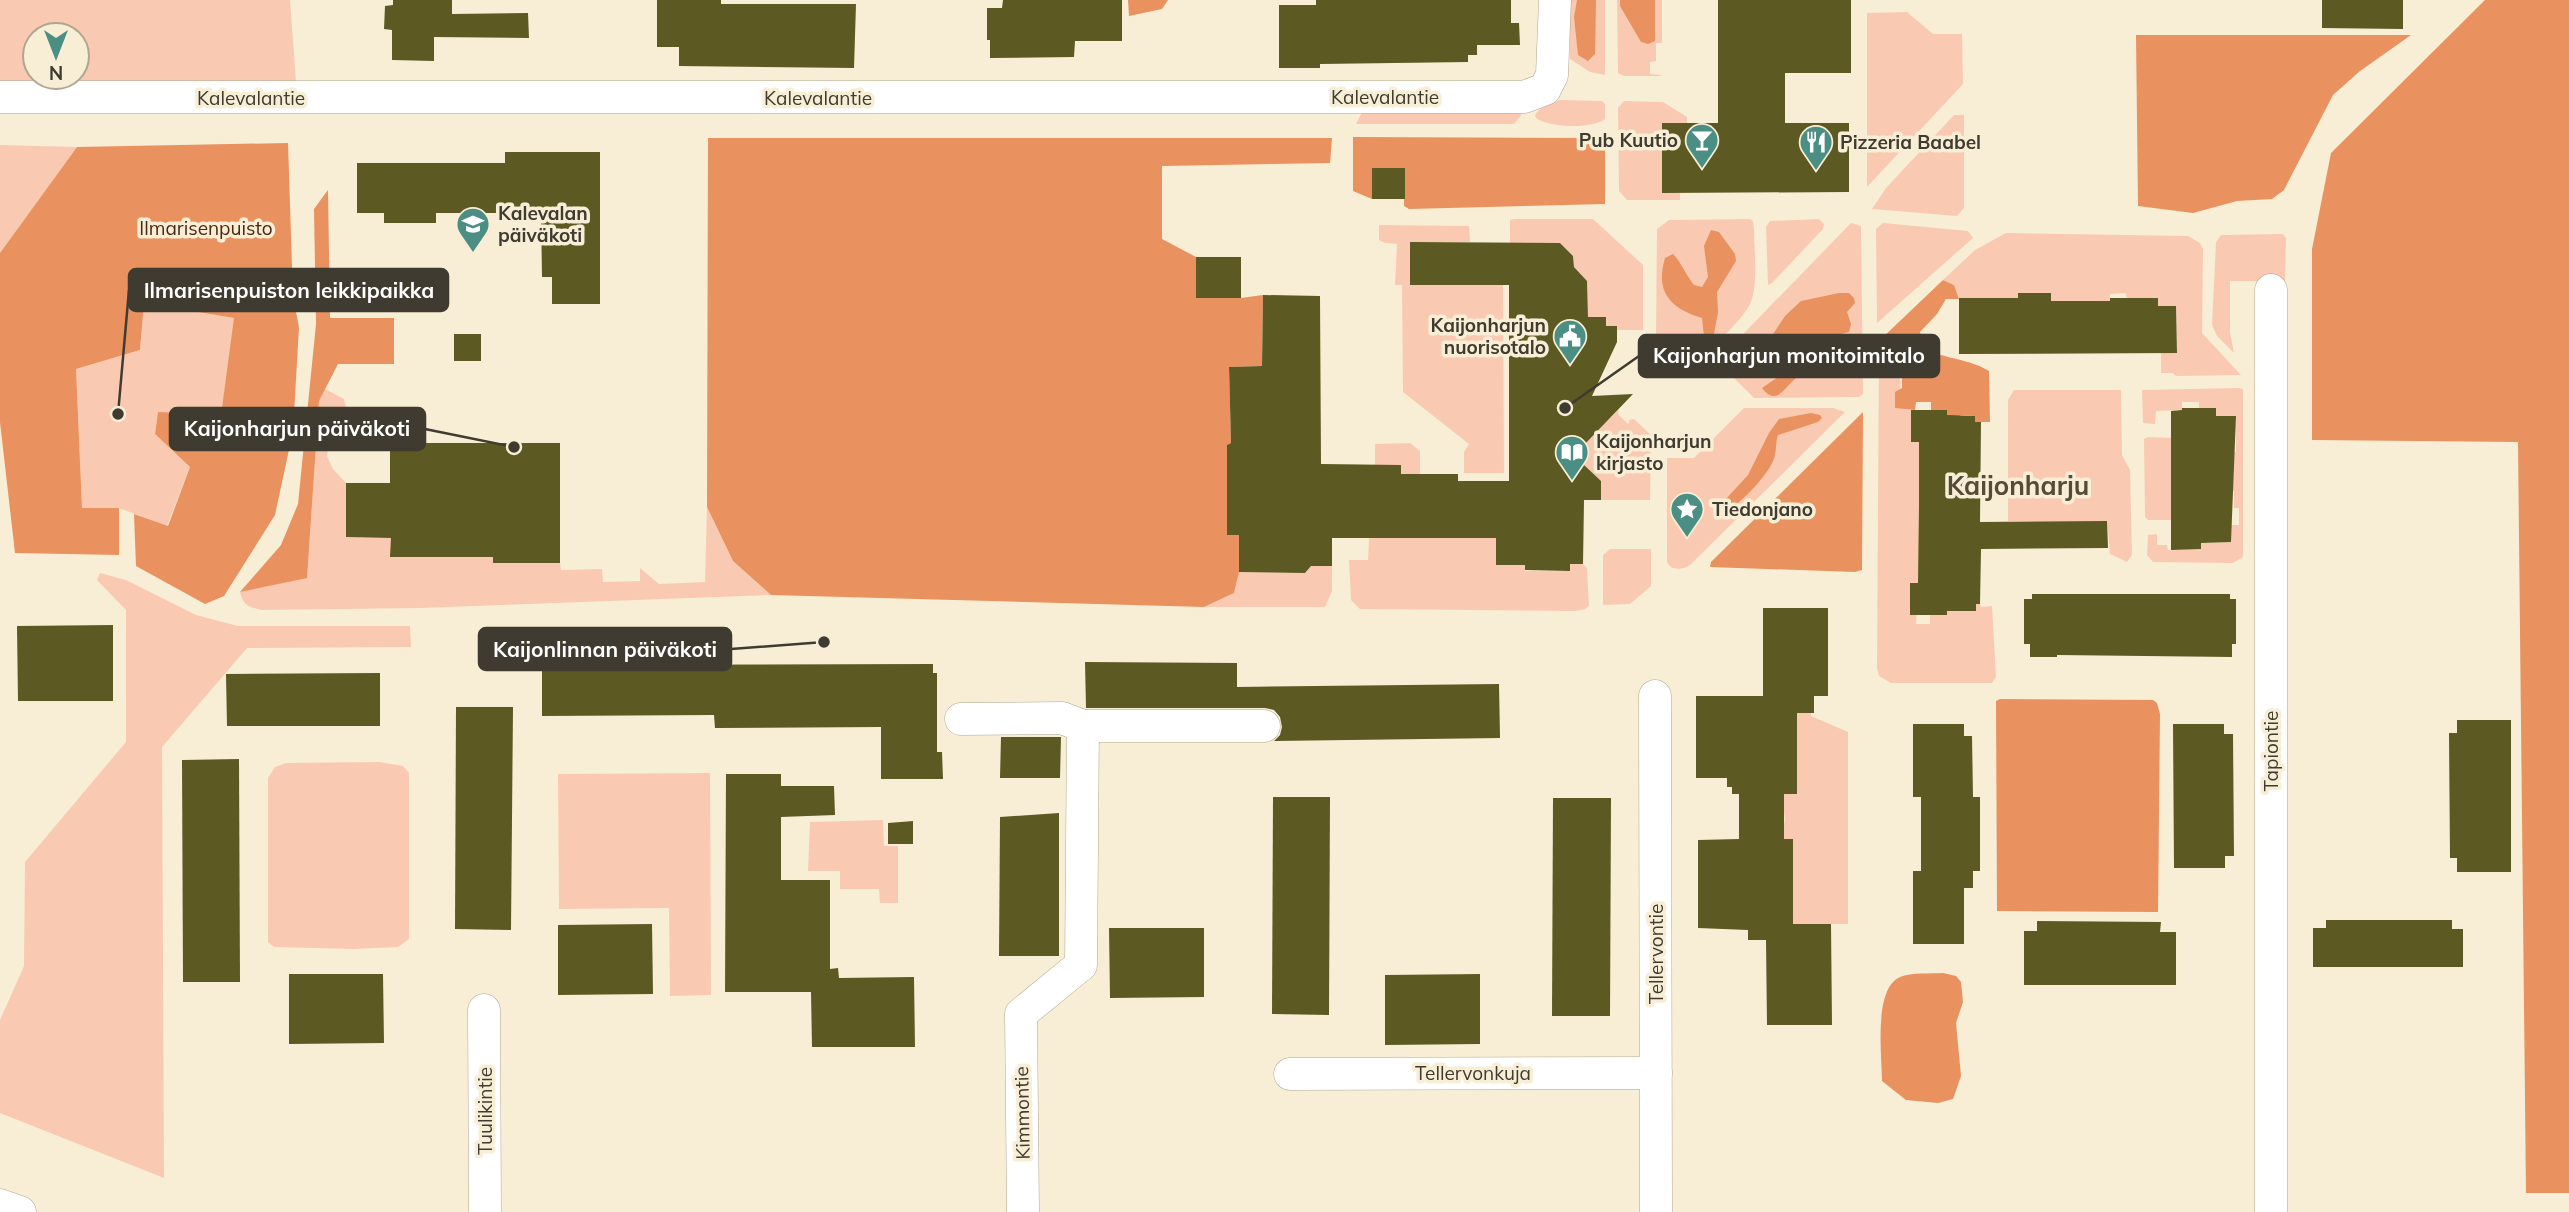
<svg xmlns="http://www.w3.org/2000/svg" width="2569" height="1212" viewBox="0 0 2569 1212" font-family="Mulish,sans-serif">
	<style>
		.green { fill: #f9cab1; fill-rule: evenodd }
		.forest { fill: #e9915f }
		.building { fill: #5c5922 }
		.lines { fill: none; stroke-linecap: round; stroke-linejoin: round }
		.minor-casing { stroke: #b1a790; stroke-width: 33 }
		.minor { stroke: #fff; stroke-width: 32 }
		.labels { text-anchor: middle; stroke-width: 7; stroke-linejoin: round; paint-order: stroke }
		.street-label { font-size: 19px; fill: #3f3b31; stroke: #f8eed5 }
		.poi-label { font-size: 19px; font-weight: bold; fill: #3f3b31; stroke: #f8eed5; text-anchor: start }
		.park-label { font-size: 19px; fill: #4c2813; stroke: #f8eed5 }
		.district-label { font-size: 26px; font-weight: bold; fill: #554c37; stroke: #f8eed5 }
		.leader { fill: none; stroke: #3f3b31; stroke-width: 2.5 }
		.callout-dot { fill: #3f3b31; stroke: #f8eed5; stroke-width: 2.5 }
		.callout { fill: #3f3b31; stroke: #3f3b31; stroke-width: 2.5 }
		.callout-label { font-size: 21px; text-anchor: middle; font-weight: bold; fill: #fff }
	</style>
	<rect width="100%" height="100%" fill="#f8eed5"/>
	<!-- green -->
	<g class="green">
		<path d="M0 0H290L296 82 242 84 0 81ZM35 35H77V77H35Z"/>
		<polygon points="1570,0 1605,0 1605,75 1590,72 1570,59"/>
		<polygon points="1617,0 1662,0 1662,43 1656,43 1656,61 1650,62 1650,74 1661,75 1659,76 1624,76 1618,73"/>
		<polygon points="1907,12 1933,34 1962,34 1963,84 1867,187 1867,13"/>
		<path d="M1560 100 1602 101 1605 104V119C1593 129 1549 128 1536 118L1535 115 1541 108Z"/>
		<polygon points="1624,101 1663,102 1687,117 1687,123 1662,124 1662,192 1680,193 1680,200 1627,200 1619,191 1618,108"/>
		<polygon points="1522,111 1520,117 1514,124 1356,124 1362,112"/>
		<polygon points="1954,115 1964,115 1964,208 1957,216 1872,209 1886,188"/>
		<polygon points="0,145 77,147 0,253"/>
		<polygon points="1514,219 1593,219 1643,265 1643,330 1617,330 1617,326 1606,326 1605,317 1588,317 1587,281 1574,267 1573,256 1560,243 1510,243 1510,220"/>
		<path d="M1750 219 1753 221 1754 229C1754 250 1759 288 1749 306 1739 323 1721 338 1707 352L1693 338H1656L1657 229 1669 220Z"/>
		<polygon points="1819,219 1824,224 1823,229 1772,283 1768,285 1766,227 1770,221"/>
		<polygon points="1851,223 1861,226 1863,394 1859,397 1754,398 1717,361"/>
		<polygon points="1883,223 1968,231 1973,238 1877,323 1876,229"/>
		<polygon points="1379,225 1469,226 1470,242 1410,243 1410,284 1503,285 1504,473 1464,473 1464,452 1469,444 1403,392 1402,285 1395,285 1397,244 1385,243 1379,240"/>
		<path d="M2006 233 2188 236 2200 243 2203 249 2202 333 2241 375 2176 376 2173 373H2161V353L2177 352 2176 306H2158V298L2127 301 2126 293 2110 294V301L2067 306 2066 301C2036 301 2007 303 1977 307V298H1959L1954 285 1943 280 1975 250Z"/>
		<polygon points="2283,234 2286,238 2285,281 2230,281 2230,332 2234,353 2217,336 2212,325 2216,242 2221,235"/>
		<polygon points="144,303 235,318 221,415 158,413 155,434 190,467 167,526 119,508 82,508 76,369 140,350"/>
		<path d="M1879 344C1898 371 1907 373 1895 407L1911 410V441L1925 442 1919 454V573L1916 624H1930V615L1947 614V604L1960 611H1975L1976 604H1980L1981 607 1992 606 1996 677 1992 683H1891L1879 676 1877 668Z"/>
		<polygon points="2239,388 2243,389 2243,557 2233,563 2153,562 2147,555 2148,535 2157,534 2157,545 2167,545 2168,550 2200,549 2201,543 2231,542 2231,525 2239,525 2239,508 2234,508 2234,491 2223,491 2233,452 2236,452 2236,416 2216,416 2216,408 2199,408 2199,402 2182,402 2182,410 2156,411 2155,424 2143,423 2142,390"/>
		<path d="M325 389 344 399 350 424 340 441H334L328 450 327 456 333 469 346 483V537L391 538V557H456L493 537 494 563H560L561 570 602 569 603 582 640 581V568L659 584 705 582 707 507 733 561 771 595 420 608 262 610C249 607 243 606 240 592L307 577 319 401Z"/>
		<polygon points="2014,390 2121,390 2122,455 2130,470 2132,555 2127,562 2110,554 2107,521 2008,521 2008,400"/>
		<path d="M1744 408H1833L1845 412 1690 565C1683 570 1669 571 1667 561V458H1694Z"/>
		<polygon points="1619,409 1618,414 1628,424 1630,421 1628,420 1634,419 1651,435 1650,500 1601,500 1601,481 1584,465 1584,445"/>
		<polygon points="2148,437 2172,438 2178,520 2148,520 2145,517 2144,439"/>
		<polygon points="1410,443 1420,451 1420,481 1401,481 1401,465 1375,465 1375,444"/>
		<polygon points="1369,538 1496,538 1497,565 1525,565 1525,571 1569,571 1570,564 1583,564 1587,568 1589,606 1585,609 1575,611 1360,609 1351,600 1349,560 1368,560"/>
		<polygon points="1610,549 1651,549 1651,586 1630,604 1603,605 1603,555"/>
		<polygon points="1311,566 1332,566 1332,591 1325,607 1204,607 1234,593 1239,572 1305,573"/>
		<polygon points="100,573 126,580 196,615 238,626 410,626 411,647 247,648 162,747 164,1178 0,1113 0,1020 24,966 25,862 126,742 126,610 97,580"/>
		<path d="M1797 713H1811V716L1848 732V924H1793V839H1776C1790 821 1785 812 1776 794Z"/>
		<polygon points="379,762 403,766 409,773 409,939 398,947 354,949 274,947 268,942 268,778 275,767 286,763"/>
		<polygon points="710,773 711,995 670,996 669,908 559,909 558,774"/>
		<polygon points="883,820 884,846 898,846 898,903 880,903 879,889 840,889 840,871 808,871 810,822"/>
	</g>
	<!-- forest -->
	<g class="forest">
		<polygon points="1128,0 1168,0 1162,9 1129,16"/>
		<polygon points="1577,0 1596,0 1595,54 1588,61 1578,55 1574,17"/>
		<polygon points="1620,0 1655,0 1655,41 1648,44 1641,42 1620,6"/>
		<polygon points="2485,0 2569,0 2569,1193 2526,1193 2518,442 2312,440 2312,249 2331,153"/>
		<polygon points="2136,35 2411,35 2360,71 2333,95 2284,190 2272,199 2237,201 2193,213 2138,206"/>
		<polygon points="1353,137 1595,138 1600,140 1605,146 1605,204 1409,209 1404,206 1404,168 1372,168 1372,199 1353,191"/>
		<polygon points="708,138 1332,138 1330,163 1162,166 1162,239 1196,257 1197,298 1241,298 1263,295 1262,366 1229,367 1231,443 1227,445 1227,535 1239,535 1239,572 1234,593 1204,607 771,595 733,561 707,507"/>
		<polygon points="288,143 293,297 299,327 293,431 275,515 224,596 205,604 136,566 134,514 168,526 190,467 155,434 158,412 221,415 234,318 144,303 140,350 76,369 82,508 119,508 119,555 15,553 0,422 0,253 77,147"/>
		<polygon points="328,190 330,318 394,318 394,364 338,364 319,401 307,578 240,592 281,545 298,504 316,324 314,209"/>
		<path d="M1711 230 1719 232 1735 254 1736 261 1717 292 1718 312 1713 339 1709 341 1704 337 1702 318C1670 308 1655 292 1665 258L1673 254C1681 262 1686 275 1694 285L1702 287 1708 277 1704 246Z"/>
		<path d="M1943 280 1954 285 1959 299H1946L1937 314 1920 332 1925 349C1945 359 1970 359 1989 371L1990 422H1975V416L1961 415 1947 422V410H1931V402H1916L1915 410 1895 408V392L1902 388V377L1879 344 1880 340Z"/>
		<path d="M1839 293H1849L1854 298 1855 303 1847 312 1851 324 1849 332 1829 337 1816 371C1811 372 1803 373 1799 376 1786 383 1778 409 1762 388L1778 377V370L1762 351 1785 316 1801 301Z"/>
		<polygon points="1863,412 1862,570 1855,572 1710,567 1711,562"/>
		<path d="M1811 413 1820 415 1822 418 1818 422 1778 435C1775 443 1777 454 1773 461 1766 478 1732 514 1714 516L1713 513 1748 475 1769 433 1779 419Z"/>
		<polygon points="2000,699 2153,700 2157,703 2160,714 2158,912 1997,911 1996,701"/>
		<path d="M1943 973 1956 976 1961 982 1963 1002 1956 1023 1961 1076 1953 1099 1938 1103 1906 1100 1882 1081C1882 1056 1873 989 1900 977 1911 972 1931 974 1943 973Z"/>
	</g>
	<!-- building -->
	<g class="building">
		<polygon points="393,0 452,0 452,14 528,13 529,38 434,37 434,61 392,60 392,30 384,29 385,6 393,5"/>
		<polygon points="657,0 721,0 721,4 856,4 854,68 679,66 679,47 657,47"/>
		<polygon points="1003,0 1122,0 1122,41 1075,41 1074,57 990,58 990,40 987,40 987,8 1002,8"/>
		<polygon points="1316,0 1511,0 1511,23 1519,23 1520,45 1477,45 1477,55 1468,55 1468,62 1320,64 1320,68 1279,68 1279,5 1316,5"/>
		<polygon points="1718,0 1851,0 1851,73 1785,73 1785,123 1849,123 1849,192 1662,193 1662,123 1718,123"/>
		<polygon points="2322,0 2403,0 2403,29 2322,28"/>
		<polygon points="505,152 600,152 600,304 552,304 552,277 542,277 541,213 436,213 436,223 384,223 384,213 357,213 357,163 505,163"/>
		<rect x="1372" y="168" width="33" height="31"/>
		<polygon points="1410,242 1560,243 1573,256 1574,267 1587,281 1588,317 1606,317 1606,326 1617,326 1617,342 1592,396 1633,394 1584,445 1584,465 1601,481 1601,500 1584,500 1583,564 1570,564 1570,571 1525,570 1525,565 1496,565 1496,538 1332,538 1332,566 1311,566 1305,573 1239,572 1239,535 1227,535 1227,445 1231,443 1229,367 1262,366 1263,295 1320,296 1321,464 1401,465 1401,474 1458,474 1458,481 1509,481 1509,285 1410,285"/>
		<rect x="1196" y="257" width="45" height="41"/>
		<polygon points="2018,293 2051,293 2051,301 2110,301 2110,298 2158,298 2158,306 2176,306 2177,353 1959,354 1959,298 2018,298"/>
		<rect x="454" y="334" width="27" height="27"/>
		<polygon points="2182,408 2216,408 2216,416 2236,416 2231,542 2201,543 2201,549 2171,550 2171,411 2182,410"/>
		<polygon points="1911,410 1947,410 1947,415 1975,416 1975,422 1981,422 1980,522 2107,521 2108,548 1981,549 1980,604 1976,604 1976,611 1947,611 1947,615 1910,615 1910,583 1918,583 1919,506 1919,442 1911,442"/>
		<polygon points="390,443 560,443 560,563 493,563 493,557 390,557 391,538 346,537 346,483 390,483"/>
		<polygon points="2032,594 2230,594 2230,599 2236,599 2236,644 2232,644 2232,657 2057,655 2057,657 2030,657 2030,644 2024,644 2024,599 2032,599"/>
		<polygon points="1763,608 1828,608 1828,696 1814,696 1814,713 1797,713 1797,794 1784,794 1784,839 1793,839 1793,924 1831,924 1832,1025 1767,1025 1766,940 1748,940 1748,930 1698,928 1698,840 1739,839 1739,794 1732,794 1732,787 1727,787 1727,778 1696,778 1696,696 1763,696"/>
		<polygon points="113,625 113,701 18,701 17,626"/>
		<polygon points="1085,662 1237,663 1237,687 1499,684 1500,738 1274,741 1280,735 1282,727 1280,717 1274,710 1265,708 1086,708"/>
		<polygon points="933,664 933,673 937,673 937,752 942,752 943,779 881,779 881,727 715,728 714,715 542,716 542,665"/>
		<polygon points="380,673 380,726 227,726 226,674"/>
		<polygon points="456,707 513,707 511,930 455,929"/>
		<polygon points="2457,720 2511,720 2511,872 2457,872 2457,858 2450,858 2449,733 2457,733"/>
		<polygon points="1913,724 1964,724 1964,736 1972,736 1973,797 1980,797 1980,871 1973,871 1973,888 1964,888 1964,944 1913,944 1913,871 1921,871 1921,797 1913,797"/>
		<polygon points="2173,724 2224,724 2224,734 2233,734 2234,856 2225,856 2225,868 2174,868"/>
		<polygon points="1001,737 1061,737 1060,778 1000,778"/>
		<polygon points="239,759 240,982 183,982 182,760"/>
		<polygon points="726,774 781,774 781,786 834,786 835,815 781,817 781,880 830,880 830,969 838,968 839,978 914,977 915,1047 812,1047 811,992 725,992"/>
		<polygon points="1273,797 1330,797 1329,1015 1272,1014"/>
		<polygon points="1553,798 1611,798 1610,1016 1552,1016"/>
		<polygon points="1059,813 1059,956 999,956 1000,817"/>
		<polygon points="913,821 913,844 888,844 888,823"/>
		<polygon points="2326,920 2452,920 2452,929 2463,929 2463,967 2313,967 2313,928 2326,928"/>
		<polygon points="2037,921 2161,922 2160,932 2176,932 2176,985 2024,985 2024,931 2037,931"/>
		<polygon points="652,924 653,994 558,995 558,925"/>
		<polygon points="1109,928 1204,928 1204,997 1110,998"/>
		<polygon points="289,974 383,974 384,1043 289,1044"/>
		<polygon points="1480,974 1480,1044 1385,1045 1385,975"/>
	</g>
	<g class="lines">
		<defs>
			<g id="minor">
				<polyline points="0,97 1524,97 1545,89 1552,75 1555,0"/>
				<polyline points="2271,290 2271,1212"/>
				<polyline points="1655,696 1656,1212"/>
				<polyline points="961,719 1062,718 1083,726"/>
				<polyline points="484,1010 485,1212"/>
				<polyline points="1290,1074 1656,1073"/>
				<polyline points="0,1205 20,1212"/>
				<polyline points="1023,1212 1021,1014 1081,965 1083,726 1264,726"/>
			</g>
		</defs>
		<!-- minor casing -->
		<use href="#minor" class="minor-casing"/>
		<!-- minor -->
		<use href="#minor" class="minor"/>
	</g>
	<!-- icons -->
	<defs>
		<symbol id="bar-pin" viewBox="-11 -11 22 30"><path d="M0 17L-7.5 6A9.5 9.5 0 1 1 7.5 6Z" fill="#4a8e84" stroke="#f8eed5"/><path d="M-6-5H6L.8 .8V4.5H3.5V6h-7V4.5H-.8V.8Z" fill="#fff"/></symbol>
		<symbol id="restaurant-pin" viewBox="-11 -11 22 30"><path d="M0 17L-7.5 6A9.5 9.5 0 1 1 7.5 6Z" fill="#4a8e84" stroke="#f8eed5"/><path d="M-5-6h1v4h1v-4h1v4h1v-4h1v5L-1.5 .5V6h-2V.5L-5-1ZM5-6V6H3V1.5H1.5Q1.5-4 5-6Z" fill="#fff"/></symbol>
		<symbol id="school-pin" viewBox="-11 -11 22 30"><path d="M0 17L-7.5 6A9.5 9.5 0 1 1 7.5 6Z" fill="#4a8e84" stroke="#f8eed5"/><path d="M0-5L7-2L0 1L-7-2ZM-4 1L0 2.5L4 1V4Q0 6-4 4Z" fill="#fff"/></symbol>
		<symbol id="civic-pin" viewBox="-11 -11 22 30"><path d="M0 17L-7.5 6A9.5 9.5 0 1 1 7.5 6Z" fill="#4a8e84" stroke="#f8eed5"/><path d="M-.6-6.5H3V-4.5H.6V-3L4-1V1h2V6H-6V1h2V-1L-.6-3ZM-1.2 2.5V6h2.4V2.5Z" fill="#fff"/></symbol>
		<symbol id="library-pin" viewBox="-11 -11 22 30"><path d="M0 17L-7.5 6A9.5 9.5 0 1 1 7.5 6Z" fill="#4a8e84" stroke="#f8eed5"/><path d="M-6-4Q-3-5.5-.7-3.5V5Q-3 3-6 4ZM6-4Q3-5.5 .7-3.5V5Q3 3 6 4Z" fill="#fff"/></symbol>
		<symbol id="sight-pin" viewBox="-11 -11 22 30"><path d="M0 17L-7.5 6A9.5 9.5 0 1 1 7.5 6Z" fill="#4a8e84" stroke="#f8eed5"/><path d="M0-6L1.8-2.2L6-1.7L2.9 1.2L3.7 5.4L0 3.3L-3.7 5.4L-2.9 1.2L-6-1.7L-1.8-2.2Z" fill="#fff"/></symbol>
	</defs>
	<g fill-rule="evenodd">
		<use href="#bar-pin" x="1683" y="121" width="38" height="52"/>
		<use href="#restaurant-pin" x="1797" y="123" width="38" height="52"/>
		<use href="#school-pin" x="454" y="205" width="38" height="52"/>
		<use href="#civic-pin" x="1551" y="317" width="38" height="52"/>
		<use href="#library-pin" x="1553" y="433" width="38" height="52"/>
		<use href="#sight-pin" x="1668" y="490" width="38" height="52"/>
	</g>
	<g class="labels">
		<!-- street labels -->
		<g class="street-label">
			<text x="1385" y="104">Kalevalantie</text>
			<text x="251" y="105">Kalevalantie</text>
			<text x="818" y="105">Kalevalantie</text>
			<text transform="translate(2271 751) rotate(-90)" y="7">Tapiontie</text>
			<text transform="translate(1656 954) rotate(-90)" y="7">Tellervontie</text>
			<text x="1473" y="1080">Tellervonkuja</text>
			<text transform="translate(485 1111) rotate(-90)" y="7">Tuulikintie</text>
			<text transform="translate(1022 1113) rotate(-91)" y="7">Kimmontie</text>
		</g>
		<!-- poi labels -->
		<g class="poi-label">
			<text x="1678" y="147" text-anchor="end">Pub Kuutio</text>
			<text x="1840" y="149">Pizzeria Baabel</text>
			<text x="498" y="220">Kalevalan<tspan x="498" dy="22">päiväkoti</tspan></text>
			<text x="1546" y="332" text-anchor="end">Kaijonharjun<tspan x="1546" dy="22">nuorisotalo</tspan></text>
			<text x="1596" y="448">Kaijonharjun<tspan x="1596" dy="22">kirjasto</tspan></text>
			<text x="1712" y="516">Tiedonjano</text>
		</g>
		<!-- park labels -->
		<g class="park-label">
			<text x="206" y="235">Ilmarisenpuisto</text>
		</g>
		<!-- district labels -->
		<g class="district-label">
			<text x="2018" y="495">Kaijonharju</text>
		</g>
	</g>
	<!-- callouts -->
	<path class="leader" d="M118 414L129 290M1565 408L1639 356M514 447L425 429M824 642L731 649"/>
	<g class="callout-dot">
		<circle cx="118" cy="414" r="7"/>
		<circle cx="1565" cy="408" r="7"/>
		<circle cx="514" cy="447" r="7"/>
		<circle cx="824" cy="642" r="7"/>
	</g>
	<g class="callout">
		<rect x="129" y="269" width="319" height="42" rx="7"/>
		<rect x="1639" y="335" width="300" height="42" rx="7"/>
		<rect x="170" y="408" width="255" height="42" rx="7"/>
		<rect x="479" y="628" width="252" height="42" rx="7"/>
	</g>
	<g class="callout-label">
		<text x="289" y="298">Ilmarisenpuiston leikkipaikka</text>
		<text x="1789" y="363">Kaijonharjun monitoimitalo</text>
		<text x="297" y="436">Kaijonharjun päiväkoti</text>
		<text x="605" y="657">Kaijonlinnan päiväkoti</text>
	</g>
	<!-- north arrow -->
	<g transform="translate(56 56) rotate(180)"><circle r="33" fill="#f8eed5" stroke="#aea693" stroke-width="2"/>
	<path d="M0-5L12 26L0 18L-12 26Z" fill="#4a8e84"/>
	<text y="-10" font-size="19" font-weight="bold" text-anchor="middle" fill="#3f3b31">N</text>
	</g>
</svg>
